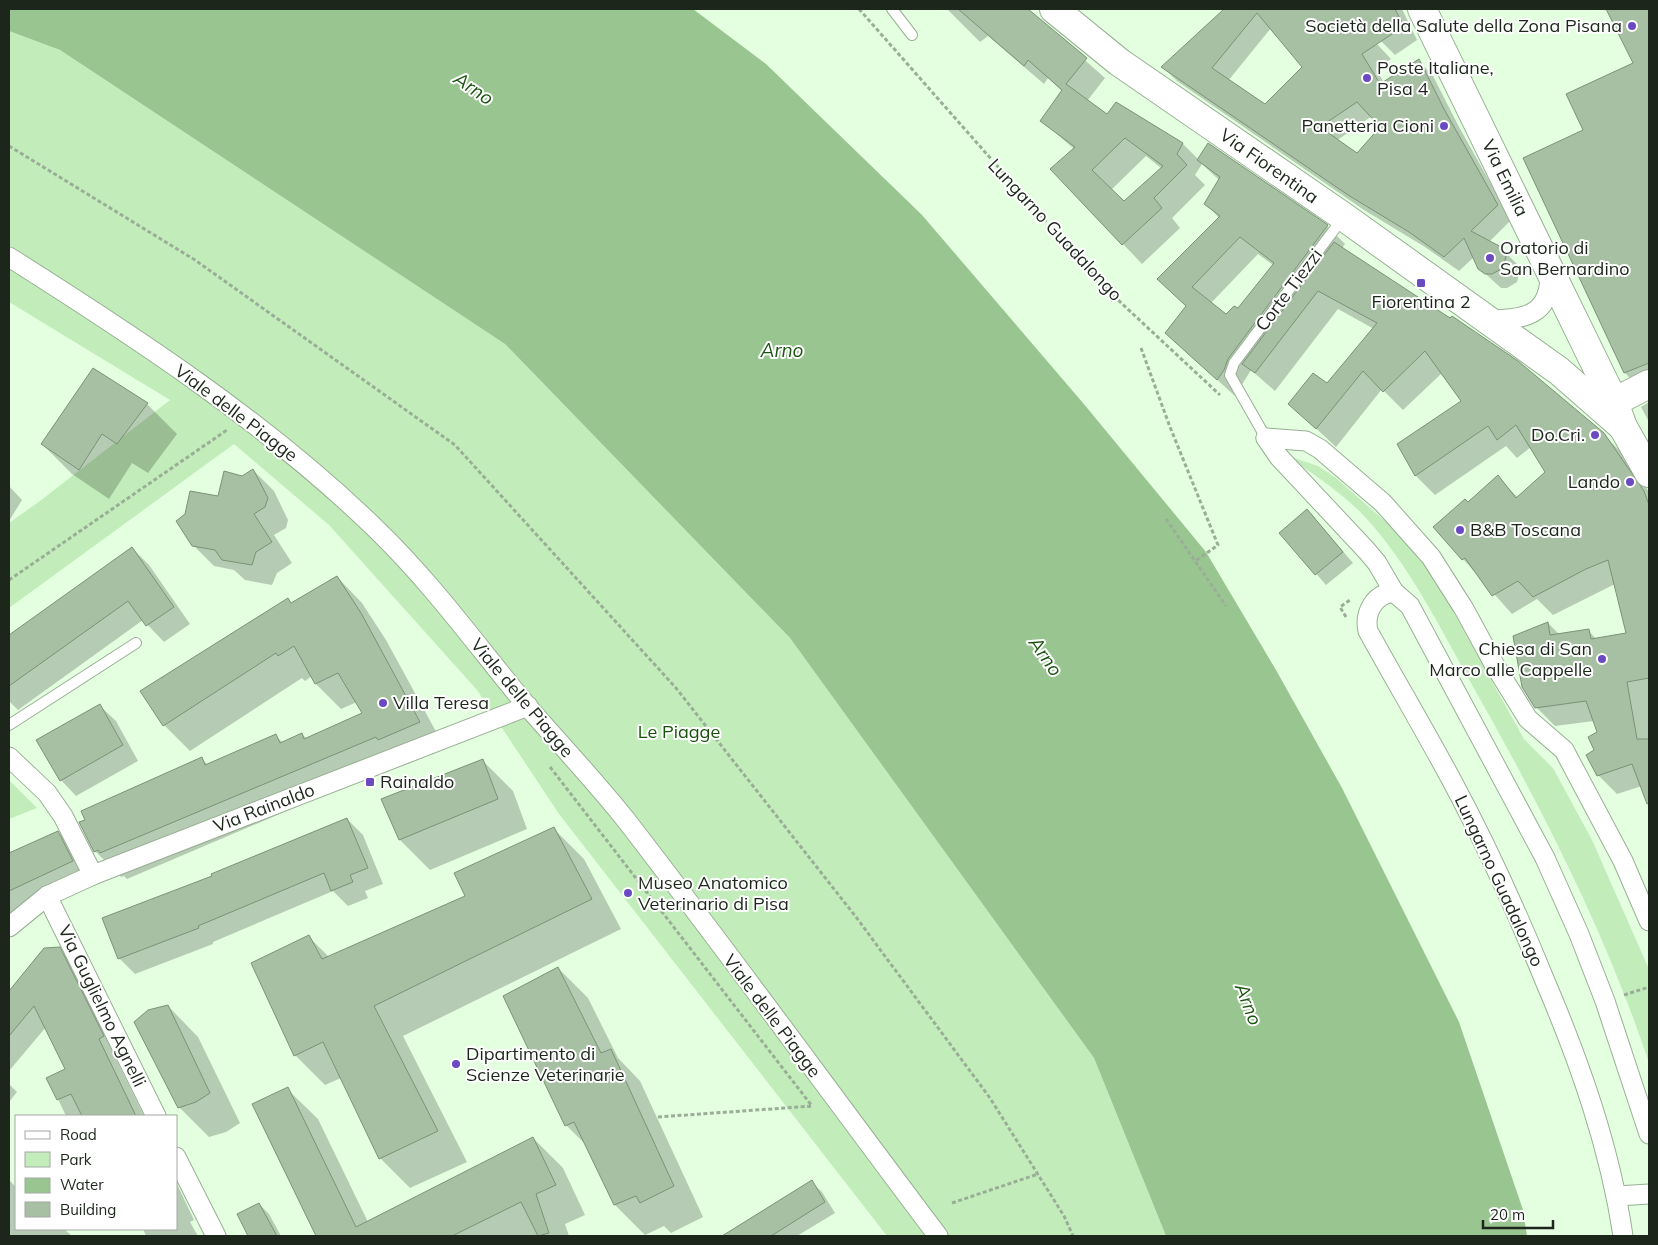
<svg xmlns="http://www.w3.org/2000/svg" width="1658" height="1245" viewBox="0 0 1658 1245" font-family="Mulish,sans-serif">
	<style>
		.green { fill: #c2edba }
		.water { fill: #99c591 }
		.shadow { fill: #0003; fill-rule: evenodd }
		.building { fill: #a7c0a3; stroke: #7b9277; fill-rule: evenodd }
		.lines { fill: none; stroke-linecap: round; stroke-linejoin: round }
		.lane-casing { stroke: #98b094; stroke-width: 12 }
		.street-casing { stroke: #98b094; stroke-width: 21 }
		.secondary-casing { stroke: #98b094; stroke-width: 30 }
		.path { stroke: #9aae97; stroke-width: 3; stroke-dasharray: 4 2.5; stroke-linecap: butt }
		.lane { stroke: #fff; stroke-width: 10 }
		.street { stroke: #fff; stroke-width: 19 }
		.secondary { stroke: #fff; stroke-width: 28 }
		.poi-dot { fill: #6a4ac3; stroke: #fff; stroke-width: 2 }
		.labels { text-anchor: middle; stroke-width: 4; stroke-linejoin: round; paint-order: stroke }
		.poi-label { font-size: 18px; fill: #1c261b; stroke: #fff; text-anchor: start }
		.street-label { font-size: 18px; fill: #1c261b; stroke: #fff }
		.park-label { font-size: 18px; fill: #16510a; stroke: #fff }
		.water-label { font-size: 19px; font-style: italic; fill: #1a550f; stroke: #fff }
	</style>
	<rect width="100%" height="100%" fill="#e4fee0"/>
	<!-- green -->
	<g class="green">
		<polygon points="9,31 60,50 505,344 790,638 1094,1058 1166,1236 887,1236 559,814 477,690 329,525 234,444 9,608 9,523 40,501 170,400 9,302"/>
		<path d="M1294 458 1318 466 1336 478 1394 529 1425 561 1524 739 1553 768 1592 840 1648 967 1649 1063C1605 930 1540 805 1471 683 1439 626 1410 566 1365 517 1346 496 1315 475 1291 459Z"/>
		<polygon points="9,780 37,808 9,819"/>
	</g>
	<!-- water -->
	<polygon class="water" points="9,9 693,9 766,64 922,215 1083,403 1206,552 1276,670 1342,788 1459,1022 1523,1210 1527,1236 1166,1236 1094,1058 790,638 505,344 60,50 9,31"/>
	<!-- shadow -->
	<g class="shadow">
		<path d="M947 9H1027L1105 78 1087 101 1107 116 1183 144 1199 160 1209 144 1327 226 1345 244 1342 248 1603 434 1623 454 1649 492V788L1645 785 1617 794 1598 775 1596 751 1598 733 1594 721 1555 726 1536 707 1548 623 1559 634 1588 630 1597 640 1628 634 1615 584 1553 615 1537 599 1512 614 1463 559 1468 504 1498 477 1518 498 1546 472 1531 447 1517 458 1506 446 1435 495 1416 476 1462 402 1442 373 1403 410 1382 389 1336 447 1290 404 1327 385 1374 329 1338 309 1275 391 1251 370 1235 396 1166 333 1187 307 1177 297 1220 219 1206 204 1219 180 1202 164 1195 175 1205 185 1172 218 1180 228 1142 264 1052 169 1074 149 1042 121 1062 91 1048 78 1044 84 988 36 980 42ZM1146 156 1161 168 1124 203 1111 190ZM1258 254 1273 265 1238 310 1226 315 1211 303Z"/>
		<path d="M1226 9H1344L1391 59 1376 69 1384 83 1419 61 1433 76 1458 125 1511 220 1489 242 1502 249 1517 264 1520 271 1517 282 1507 288H1501L1479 268 1474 257 1459 271 1425 247 1364 210 1177 81 1163 67ZM1271 28 1304 67 1265 106 1228 81ZM1372 116 1382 127 1357 155 1336 141Z"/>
		<polygon points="1363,9 1402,9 1417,40 1395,55 1381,41"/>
		<polygon points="1607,9 1649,9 1649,387 1642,390 1625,373 1524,159 1584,130 1635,63"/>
		<polygon points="1649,402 1649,422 1641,407"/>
		<polygon points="147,404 177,434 148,473 132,463 109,499 72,474 42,444"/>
		<polygon points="253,470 274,491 288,520 286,528 274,535 292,563 277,573 272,585 245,580 234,570 214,566 193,545 218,498"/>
		<polygon points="9,486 22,500 9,521"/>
		<polygon points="1317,521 1353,563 1326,585 1281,533"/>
		<polygon points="132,548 149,565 190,624 164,642 143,620 18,710 9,701 9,637"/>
		<polygon points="337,577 362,603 386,640 445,748 405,765 402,762 127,879 124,876 121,877 95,851 202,759 208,765 275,735 283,743 302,734 307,739 364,714 357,702 341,709 316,684 312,676 305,681 302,678 190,751 164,725 288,599 292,604"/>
		<polygon points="100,706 116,721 138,761 76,796 61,780"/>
		<polygon points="483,761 513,791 527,829 430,870 400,840 383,800"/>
		<polygon points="347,819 363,835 383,884 365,891 368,898 348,906 333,891 213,942 213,944 135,974 119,958 214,877"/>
		<polygon points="554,829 584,859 621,929 403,1036 467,1162 410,1188 380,1158 341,1078 325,1085 295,1055 308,936 329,957 467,896"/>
		<polygon points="58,833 74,848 88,877 9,913 9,850 11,853"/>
		<polygon points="45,949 59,949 76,965 119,1052 114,1055 144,1116 66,1116 48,1078 67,1069 46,1027 9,1071 9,993"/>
		<polygon points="558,968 588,998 618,1058 640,1081 703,1217 671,1233 664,1226 645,1235 615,1205 586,1145 566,1125"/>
		<polygon points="168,1006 198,1037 240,1123 226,1132 209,1137 179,1107"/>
		<polygon points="9,1084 17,1092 9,1102"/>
		<polygon points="287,1089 318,1119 368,1222 533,1138 563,1168 585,1215 565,1224 569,1236 318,1236 254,1105"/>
		<polygon points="9,1180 16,1187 16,1229 64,1229 72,1236 9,1236"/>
		<polygon points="176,1182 194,1220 190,1222 198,1236 146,1236 143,1229 176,1229"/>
		<polygon points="811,1182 822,1192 835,1213 797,1236 748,1236 741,1226"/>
		<polygon points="259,1204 269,1214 281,1236 250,1236 239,1214"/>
	</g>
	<!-- building -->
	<g class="building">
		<path d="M958 9H1028L1087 58 1066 84 1107 114 1116 102 1183 143 1177 154 1187 165 1154 198 1162 208 1122 245 1050 169 1075 147 1040 121 1062 90 1028 60 1024 66ZM1125 138 1163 166 1124 201 1092 170Z"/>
		<path d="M1224 9H1395L1404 26 1362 54 1380 84 1419 59 1444 109 1498 205 1471 231 1503 248 1506 256 1503 268 1492 274H1485L1478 269 1464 238 1444 257 1409 232 1348 195 1161 67ZM1257 13 1302 67 1265 104 1212 68ZM1357 102 1380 127 1357 153 1320 127Z"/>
		<polygon points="1606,9 1649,9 1649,363 1624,373 1523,158 1583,130 1566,94 1633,63"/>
		<path d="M1208 143 1328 225 1228 359 1224 370 1217 380 1165 333 1186 306 1157 279 1220 216 1204 204 1220 177 1197 160ZM1240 237 1274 263 1238 308 1234 306 1226 314 1192 287Z"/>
		<polygon points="1334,242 1450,318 1452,316 1518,361 1604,433 1644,491 1649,505 1649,678 1627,682 1637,739 1649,739 1649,803 1647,804 1632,764 1597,776 1586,755 1594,750 1588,737 1597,732 1586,701 1535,708 1522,687 1513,636 1548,622 1550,635 1589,629 1591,639 1626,633 1608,560 1586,569 1533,597 1518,581 1492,596 1465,558 1462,560 1433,527 1465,499 1468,502 1498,475 1516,498 1545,472 1516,425 1497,440 1488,426 1415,476 1397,444 1461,401 1425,351 1383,392 1363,371 1316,429 1288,404 1313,373 1327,383 1377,323 1318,291 1255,373 1242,364"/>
		<polygon points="93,368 148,403 117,444 102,434 79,470 41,444"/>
		<polygon points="253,469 268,498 265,507 254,514 272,542 256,552 252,565 222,560 215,550 192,546 176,521 185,514 190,491 218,496 224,471 242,476"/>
		<polygon points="1307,509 1343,552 1315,575 1279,533"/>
		<polygon points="132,547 174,607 146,626 128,601 9,686 9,635"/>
		<polygon points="337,576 361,613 420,722 378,740 376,737 100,853 98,850 94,852 79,822 85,820 81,811 202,757 205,765 276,734 280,743 302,733 304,739 362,713 338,673 315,684 294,646 278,656 276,653 163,726 140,691 288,598 291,603"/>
		<polygon points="100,704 123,745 60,781 36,740"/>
		<polygon points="483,759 498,799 399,840 381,799"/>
		<polygon points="347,818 368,868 350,875 353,882 331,891 324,873 198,926 199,928 118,959 102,918 212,876 211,874"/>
		<polygon points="554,827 592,899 374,1006 438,1131 379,1159 323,1042 294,1056 251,963 309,935 322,959 465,896 454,873"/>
		<polygon points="58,831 73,861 9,891 9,853"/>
		<polygon points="60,947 104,1036 99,1039 136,1116 82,1116 71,1094 57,1100 46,1078 65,1069 34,1006 9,1036 9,991 44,948"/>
		<polygon points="558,967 601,1053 611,1049 674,1186 640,1203 636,1196 614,1205 574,1122 565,1126 503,996"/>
		<polygon points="168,1005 210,1093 196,1102 178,1108 134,1022 148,1010"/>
		<polygon points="288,1087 356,1227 533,1137 556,1185 536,1194 549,1233 538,1236 521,1202 452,1236 316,1236 252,1104"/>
		<polygon points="812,1180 825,1202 771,1236 722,1236"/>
		<polygon points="259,1203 277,1236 248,1236 237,1214"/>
	</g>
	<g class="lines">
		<defs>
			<g id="lane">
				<polyline points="892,9 912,35"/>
				<polyline points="1266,438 1230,375 1234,363 1343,218"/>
				<polyline points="9,725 136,643"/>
			</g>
			<g id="street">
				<path d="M9 257C137 338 267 423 376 529 432 583 478 647 527 706 560 744 595 781 626 820 732 957 834 1098 938 1236"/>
				<path d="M1487 320C1524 319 1551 317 1550 272"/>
				<polyline points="1266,438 1279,457 1367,551 1377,563 1394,592 1410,606 1545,858 1579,934 1605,1001 1649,1134"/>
				<polyline points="1266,438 1306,441 1320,449 1383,503 1431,557 1464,609 1494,664 1528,719 1564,750 1623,861 1649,921"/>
				<path d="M1394 592C1374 594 1364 613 1368 631 1395 680 1424 729 1451 779 1486 844 1517 912 1545 981 1580 1063 1610 1148 1623 1236"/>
				<polyline points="9,757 47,793 63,816 93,875"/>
				<polyline points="47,896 156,1116"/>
				<polyline points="9,927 47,896 93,875 528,706"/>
				<polyline points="176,1157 216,1236"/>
				<polyline points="1617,1196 1649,1194"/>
			</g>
			<g id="secondary">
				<polyline points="1054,9 1119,62 1344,217 1559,371 1623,427"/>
				<polyline points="1422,9 1614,402 1623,427 1649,473"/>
				<polyline points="1614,402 1649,384"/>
			</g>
		</defs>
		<!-- lane casing -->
		<use href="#lane" class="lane-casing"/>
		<!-- street casing -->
		<use href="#street" class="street-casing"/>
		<!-- secondary casing -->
		<use href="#secondary" class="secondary-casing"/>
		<!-- path -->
		<g class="path">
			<polyline points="859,9 1103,286 1220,395"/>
			<polyline points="9,146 195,260 455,445 676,688 856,917 990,1098 1064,1216 1073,1236"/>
			<polyline points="1141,348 1170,427 1218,545 1194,562"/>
			<polyline points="1166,519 1226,606"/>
			<polyline points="9,580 227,430"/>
			<polyline points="1346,617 1340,607 1350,600"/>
			<polyline points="550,767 812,1106"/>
			<polyline points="1624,995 1649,987"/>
			<polyline points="658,1117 813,1106"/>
			<polyline points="952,1203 1038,1174"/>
		</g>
		<!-- lane -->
		<use href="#lane" class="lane"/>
		<!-- street -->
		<use href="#street" class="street"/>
		<!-- secondary -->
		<use href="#secondary" class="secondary"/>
	</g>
	<!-- markers -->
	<g class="poi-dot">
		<circle cx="1632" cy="26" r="5"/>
		<circle cx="1367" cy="78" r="5"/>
		<circle cx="1444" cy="126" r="5"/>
		<circle cx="1490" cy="258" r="5"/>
		<rect x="1416" y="278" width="10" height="10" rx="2.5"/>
		<circle cx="1595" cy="435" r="5"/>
		<circle cx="1630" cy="482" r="5"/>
		<circle cx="1460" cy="530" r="5"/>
		<circle cx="1602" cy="659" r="5"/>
		<circle cx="383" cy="703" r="5"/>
		<rect x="365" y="777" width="10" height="10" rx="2.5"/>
		<circle cx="628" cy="893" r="5"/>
		<circle cx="456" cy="1064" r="5"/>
	</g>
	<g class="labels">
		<!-- poi labels -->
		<g class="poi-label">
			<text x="1622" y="32" text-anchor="end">Società della Salute della Zona Pisana</text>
			<text x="1377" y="74">Poste Italiane,<tspan x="1377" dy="21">Pisa 4</tspan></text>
			<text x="1434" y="132" text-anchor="end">Panetteria Cioni</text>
			<text x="1500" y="254">Oratorio di<tspan x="1500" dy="21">San Bernardino</tspan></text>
			<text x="1421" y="308" text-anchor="middle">Fiorentina 2</text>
			<text x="1585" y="441" text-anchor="end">Do.Cri.</text>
			<text x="1620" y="488" text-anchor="end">Lando</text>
			<text x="1470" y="536">B&amp;B Toscana</text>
			<text x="1592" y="655" text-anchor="end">Chiesa di San<tspan x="1592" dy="21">Marco alle Cappelle</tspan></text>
			<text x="393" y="709">Villa Teresa</text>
			<text x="380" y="788">Rainaldo</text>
			<text x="638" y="889">Museo Anatomico<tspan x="638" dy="21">Veterinario di Pisa</tspan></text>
			<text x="466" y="1060">Dipartimento di<tspan x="466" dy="21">Scienze Veterinarie</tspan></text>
		</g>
		<!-- street labels -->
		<g class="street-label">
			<text transform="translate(1269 166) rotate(35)" y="6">Via Fiorentina</text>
			<text transform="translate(1505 178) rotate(64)" y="6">Via Emilia</text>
			<text transform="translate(1055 230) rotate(47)" y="6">Lungarno Guadalongo</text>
			<text transform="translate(1289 290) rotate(-53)" y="6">Corte Tiezzi</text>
			<text transform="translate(236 413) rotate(37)" y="6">Viale delle Piagge</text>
			<text transform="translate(522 698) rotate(50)" y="6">Viale delle Piagge</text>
			<text transform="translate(264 808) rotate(-21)" y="6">Via Rainaldo</text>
			<text transform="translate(1499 881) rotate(65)" y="6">Lungarno Guadalongo</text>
			<text transform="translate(102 1006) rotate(64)" y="6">Via Guglielmo Agnelli</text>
			<text transform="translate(772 1016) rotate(53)" y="6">Viale delle Piagge</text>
		</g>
		<!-- park labels -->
		<g class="park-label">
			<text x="679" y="738">Le Piagge</text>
		</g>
		<!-- water labels -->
		<g class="water-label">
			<text transform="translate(474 88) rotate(34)" y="7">Arno</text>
			<text x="782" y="357">Arno</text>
			<text transform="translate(1046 656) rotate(55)" y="7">Arno</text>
			<text transform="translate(1249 1004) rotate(69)" y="7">Arno</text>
		</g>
	</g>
	<!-- border -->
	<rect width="1658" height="1245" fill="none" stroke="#1c261b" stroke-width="20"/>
	<!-- legend -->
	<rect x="15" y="1115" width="162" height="115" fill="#ffffff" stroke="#a4a8a4"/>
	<rect x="25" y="1131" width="25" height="8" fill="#ffffff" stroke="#a4a8a4"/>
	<text x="60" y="1140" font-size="15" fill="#1c261b">Road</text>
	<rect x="25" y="1152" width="25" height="15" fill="#c2edba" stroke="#a4a8a4"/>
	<text x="60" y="1165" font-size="15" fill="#1c261b">Park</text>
	<rect x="25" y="1178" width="25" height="15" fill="#99c591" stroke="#a4a8a4"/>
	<text x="60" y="1190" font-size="15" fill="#1c261b">Water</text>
	<rect x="25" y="1202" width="25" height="15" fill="#a7c0a3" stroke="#a4a8a4"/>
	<text x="60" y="1215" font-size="15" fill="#1c261b">Building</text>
	<!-- scale -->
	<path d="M1483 1220v8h70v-8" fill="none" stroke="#1c261b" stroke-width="2.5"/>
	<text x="1490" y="1220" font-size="15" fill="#1c261b" stroke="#ffffff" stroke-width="4" paint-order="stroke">20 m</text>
</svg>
